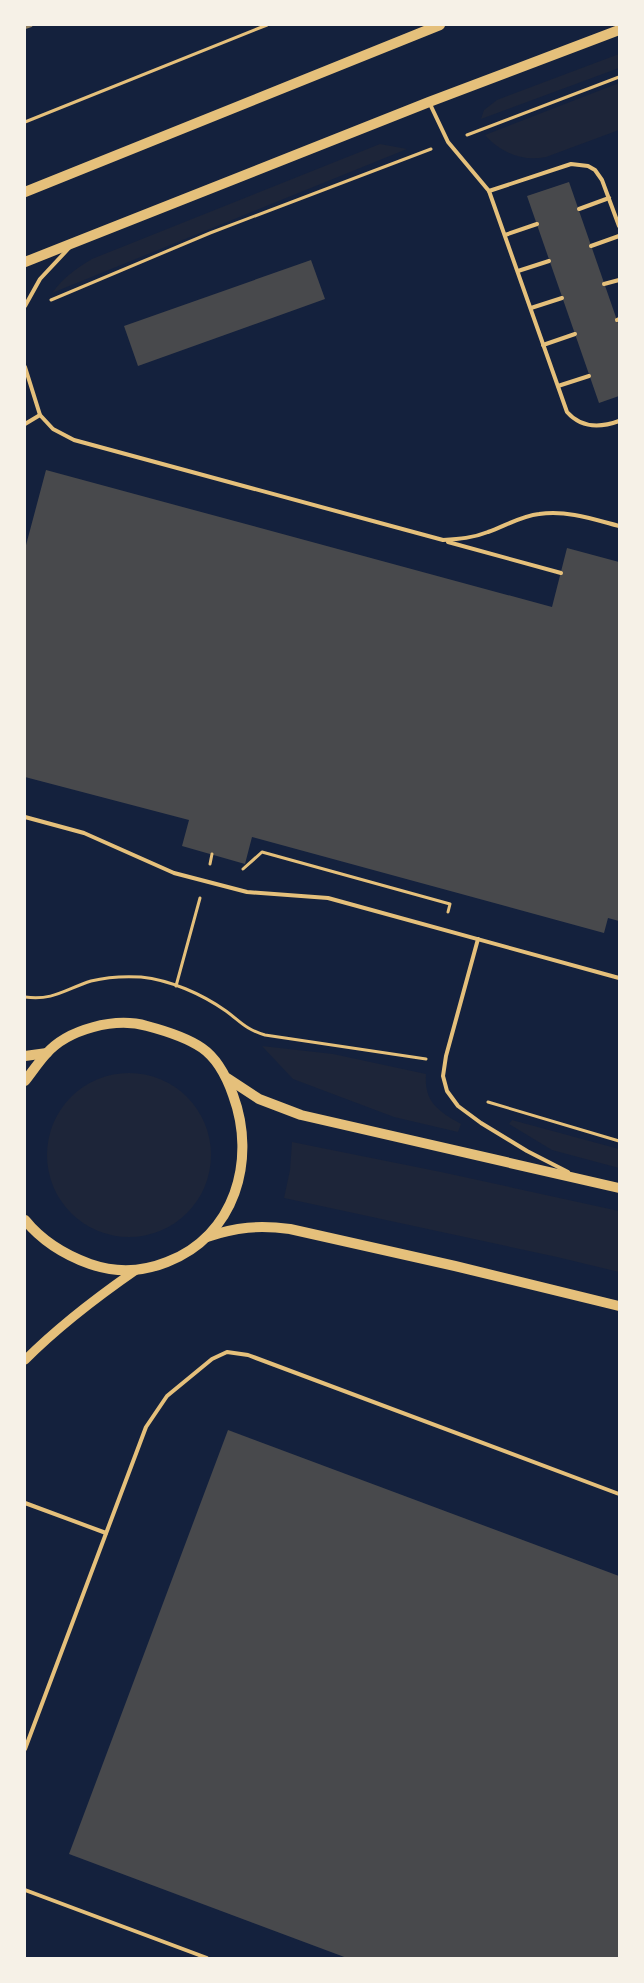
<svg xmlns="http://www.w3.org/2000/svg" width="644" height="1983" viewBox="0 0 644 1983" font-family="'IBM Plex Sans',sans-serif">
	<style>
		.green { fill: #1d2539 }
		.building { fill: #48494c }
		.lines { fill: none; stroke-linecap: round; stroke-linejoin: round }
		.path { stroke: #e5c07b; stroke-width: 3 }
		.service { stroke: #e5c07b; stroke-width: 4 }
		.tertiary { stroke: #e5c07b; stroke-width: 9 }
		.secondary { stroke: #e5c07b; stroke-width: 10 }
		.rail { stroke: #918062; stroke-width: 4 }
	</style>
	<rect width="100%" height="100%" fill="#14213d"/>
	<!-- green -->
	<g class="green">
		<polygon points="619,54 619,68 481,119 484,110 497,100"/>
		<path d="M619 83V130L546 157C523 162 501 153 485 135Z"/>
		<path d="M380 144 407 149 52 293C63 278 75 269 92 259Z"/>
		<path d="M262 1046 333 1054 426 1074C424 1102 438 1111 461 1124L458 1132 394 1117 293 1079Z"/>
		<circle cx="129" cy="1155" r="82"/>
		<polygon points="512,1120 619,1149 619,1168 552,1150 509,1124"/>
		<polygon points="292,1142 441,1172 619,1211 619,1272 557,1257 284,1198 290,1170"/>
	</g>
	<!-- building -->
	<g class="building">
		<polygon points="569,182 619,326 619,396 599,403 527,196"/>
		<polygon points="311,260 325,299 138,366 124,326"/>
		<polygon points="46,470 552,607 567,548 619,562 619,921 608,918 604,933 252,837 245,864 182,846 189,820 25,777 25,549"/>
		<polygon points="228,1430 619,1576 619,1958 347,1958 69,1854"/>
	</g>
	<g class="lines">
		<!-- path -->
		<g class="path">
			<polyline points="25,122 267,25"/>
			<polyline points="467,135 619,77"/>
			<polyline points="51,300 210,233 431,149"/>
			<polyline points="210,864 212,854"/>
			<polyline points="243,869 262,852 450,904 448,912"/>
			<polyline points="176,986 200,898"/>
			<path d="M25 997C53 1001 66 989 91 981 107 977 124 976 141 977 170 980 202 994 226 1011 241 1022 245 1029 265 1035L426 1059"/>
			<polyline points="488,1102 619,1141"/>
		</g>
		<!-- service -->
		<g class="service">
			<path d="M429 102 448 142 489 191 567 412C581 428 600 428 619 421"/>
			<polyline points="489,191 571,164 588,166 595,170 602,180 619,226"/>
			<polyline points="579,209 609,198"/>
			<polyline points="505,235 537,224"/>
			<polyline points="591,246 619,236"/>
			<polyline points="518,271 549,261"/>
			<polyline points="604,284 619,280"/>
			<polyline points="25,306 40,279 69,248"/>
			<polyline points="531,308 562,298"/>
			<polyline points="617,320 619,319"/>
			<polyline points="543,345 575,334"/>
			<polyline points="25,367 40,415"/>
			<polyline points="558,386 589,376"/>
			<path d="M25 424 40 415 53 429 74 440 443 540C459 539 473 538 488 532 505 526 521 516 539 514 567 510 593 519 619 526"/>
			<polyline points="448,542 561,573"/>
			<polyline points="25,817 84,833 174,873 247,892 328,898 619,978"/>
			<polyline points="478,939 446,1056 443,1076 447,1091 458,1106 481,1123 527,1151 568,1172"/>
			<polyline points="25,1503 106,1533"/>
			<polyline points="25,1749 146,1427 167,1396 212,1359 227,1352 248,1355 619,1494"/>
			<polyline points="25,1890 207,1958"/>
		</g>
		<!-- tertiary -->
		<path class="tertiary" d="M25 1360C59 1326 97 1297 136 1270"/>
		<!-- secondary -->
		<g class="secondary">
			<polyline points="25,192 440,25"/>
			<polyline points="25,262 429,102 619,30"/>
			<polyline points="25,1056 47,1053"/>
			<polyline points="227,1078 259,1099 301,1115 619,1188"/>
			<path d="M25 1081C32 1072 38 1063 46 1054 68 1029 115 1017 147 1026 166 1031 186 1037 202 1048 218 1059 227 1078 233 1095 257 1160 235 1236 167 1262 142 1272 116 1273 90 1264 65 1255 42 1241 25 1220"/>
			<path d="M207 1237C236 1227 259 1225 290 1229L455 1266 619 1306"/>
		</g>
		<!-- rail -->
		<polyline class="rail" points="25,27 31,25"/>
	</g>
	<!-- border -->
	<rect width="644" height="1983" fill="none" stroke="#f6f1e7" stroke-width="52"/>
</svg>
